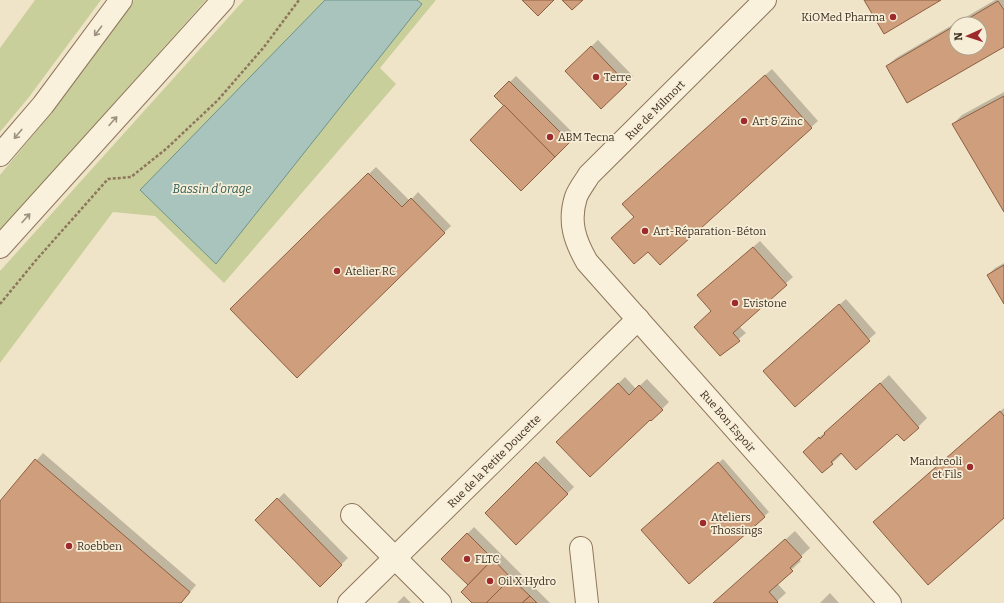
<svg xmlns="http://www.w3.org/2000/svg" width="1004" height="603" viewBox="0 0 1004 603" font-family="Bitter,serif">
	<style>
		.green { fill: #c9cf9b }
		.water { fill: #a9c4bc; stroke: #6f938a }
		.shadow { fill: #0003; fill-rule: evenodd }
		.building { fill: #cf9f7d; stroke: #8d5f41 }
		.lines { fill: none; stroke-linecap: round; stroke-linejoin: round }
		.minor-casing { stroke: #8d765c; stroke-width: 24 }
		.path { stroke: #8d765c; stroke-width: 2.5; stroke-dasharray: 3 2; stroke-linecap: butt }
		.minor { stroke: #faf1dc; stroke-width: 22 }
		.oneway { stroke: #9c907e }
		.poi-dot { fill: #9e2a2b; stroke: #f7eed8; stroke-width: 1.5 }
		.labels { text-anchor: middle; stroke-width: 3.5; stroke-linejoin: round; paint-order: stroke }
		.poi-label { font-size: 11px; fill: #3d2e20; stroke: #f7eed8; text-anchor: start }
		.street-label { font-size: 11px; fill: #3d2e20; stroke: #f7eed8 }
		.water-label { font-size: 12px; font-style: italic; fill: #2f5d5a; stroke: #f7eed8 }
	</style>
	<rect width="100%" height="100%" fill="#f0e4c8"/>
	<!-- green -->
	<g class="green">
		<polygon points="35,0 101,0 29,97 0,132 0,48"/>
		<polygon points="134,0 206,0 0,231 0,175 53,111"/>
		<polygon points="244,0 436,0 380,68 396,84 224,283 155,216 113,212 0,363 0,271"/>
	</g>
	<!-- water -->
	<polygon class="water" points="325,0 417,0 422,4 216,264 140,190"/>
	<!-- shadow -->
	<g class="shadow">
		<path d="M995 0H1004V46L887 66 896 58ZM956 24H980V48H956Z"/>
		<polygon points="598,40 633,76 601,107 566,71"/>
		<polygon points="772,69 818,121 660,264 648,250 635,217 630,197"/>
		<polygon points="516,76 575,135 521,189 506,105 496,96"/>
		<polygon points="1004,92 1004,210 953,124 962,115"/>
		<polygon points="376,167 410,201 418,192 451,226 297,377 231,309"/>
		<polygon points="760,241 793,277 739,326 746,333 720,355 712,311 698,295"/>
		<polygon points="1004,263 1004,302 988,275 995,268"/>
		<polygon points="846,299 876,333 795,406 771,364"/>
		<polygon points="889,375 927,418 918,427 897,432 843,453 823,472 813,443"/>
		<polygon points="625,377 636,389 647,379 669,402 651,420 564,435"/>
		<polygon points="1004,408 1004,517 874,522 881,515"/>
		<polygon points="43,453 196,585 181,603 0,603 0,502"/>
		<polygon points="544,456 574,487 516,544 486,513"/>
		<polygon points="723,459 769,512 689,583 647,525"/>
		<polygon points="284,493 348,558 320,585 257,520"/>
		<polygon points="474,527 550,603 473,603 469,585 443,559"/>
		<polygon points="795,531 810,548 798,559 801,561 777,583 786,593 775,603 714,603"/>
		<polygon points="830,593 839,603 820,603"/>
		<polygon points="404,596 411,603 397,603"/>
	</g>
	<!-- building -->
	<g class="building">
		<polygon points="522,0 554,0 538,16"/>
		<polygon points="562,0 583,0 572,10"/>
		<polygon points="864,0 941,0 884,34"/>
		<polygon points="998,1 1004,10 1004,47 907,103 886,66 956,25 956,48 980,48 980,24 959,24"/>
		<polygon points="591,46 627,84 601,109 565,71"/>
		<polygon points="765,75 812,128 660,265 648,252 634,264 611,238 634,217 622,204"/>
		<polygon points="509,81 570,142 555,157 494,96"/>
		<polygon points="1004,96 1004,212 952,124"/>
		<polygon points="504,105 555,157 521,191 470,140"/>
		<polygon points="368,173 402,207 411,198 445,233 297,378 230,309"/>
		<polygon points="753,247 787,285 733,333 740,341 720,356 694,327 711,311 697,295"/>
		<polygon points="1004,265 1004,304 987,275"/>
		<polygon points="839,304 870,341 795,407 763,371"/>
		<polygon points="618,383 629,395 639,385 663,410 651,421 650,420 590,477 556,442"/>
		<polygon points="880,383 919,428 904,441 897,434 856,470 841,453 831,462 833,464 822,473 803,452 819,437 820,439 825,434 824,433"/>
		<polygon points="1000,411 1004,416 1004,518 928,585 873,522"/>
		<polygon points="35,459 190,592 181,603 0,603 0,501"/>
		<polygon points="536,462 568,494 516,545 485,513"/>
		<polygon points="718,462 765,517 689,584 641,530"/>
		<polygon points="277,498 342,565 320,587 255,520"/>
		<polygon points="467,533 493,559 468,585 441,559"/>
		<polygon points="785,539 802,557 790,568 793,571 769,592 778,602 777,603 713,603"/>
		<polygon points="493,559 511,578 486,603 472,603 461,592"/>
		<polygon points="511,578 530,596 522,603 486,603"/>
		<polygon points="530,596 537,603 522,603"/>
	</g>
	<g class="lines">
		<defs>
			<g id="minor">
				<path d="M765 0 589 175C585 182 579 189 576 197 568 222 575 241 587 262L890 603"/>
				<polyline points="0,155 43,105 121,0"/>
				<polyline points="0,247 223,0"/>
				<polyline points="352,515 440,603"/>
				<polyline points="581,548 587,603"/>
				<polyline points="349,603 638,319"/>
			</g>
		</defs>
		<!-- minor casing -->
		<use href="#minor" class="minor-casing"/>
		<!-- path -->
		<polyline class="path" points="0,304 37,259 108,179 131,177 166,149 218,100 264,47 299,0"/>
		<!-- minor -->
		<use href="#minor" class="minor"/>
	</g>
	<!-- one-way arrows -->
	<defs><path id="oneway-shaft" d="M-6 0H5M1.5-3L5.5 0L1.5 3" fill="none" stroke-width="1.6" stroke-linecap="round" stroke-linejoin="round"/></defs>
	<g class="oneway">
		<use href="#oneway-shaft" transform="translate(98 31) rotate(127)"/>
		<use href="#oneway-shaft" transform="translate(113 121) rotate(-48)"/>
		<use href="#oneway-shaft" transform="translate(18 134) rotate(130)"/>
		<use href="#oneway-shaft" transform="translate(26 218) rotate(-48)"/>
	</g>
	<!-- markers -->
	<g class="poi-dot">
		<circle cx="893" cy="17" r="4"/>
		<circle cx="596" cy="77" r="4"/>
		<circle cx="744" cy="121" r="4"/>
		<circle cx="550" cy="137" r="4"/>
		<circle cx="645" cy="231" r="4"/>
		<circle cx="337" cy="271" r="4"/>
		<circle cx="735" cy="303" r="4"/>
		<circle cx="970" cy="467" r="4"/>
		<circle cx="703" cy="523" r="4"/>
		<circle cx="69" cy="546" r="4"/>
		<circle cx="467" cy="559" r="4"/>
		<circle cx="490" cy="581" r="4"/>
	</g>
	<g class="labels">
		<!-- poi labels -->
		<g class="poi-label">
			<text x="885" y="21" text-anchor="end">KiOMed Pharma</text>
			<text x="604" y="81">Terre</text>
			<text x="752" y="125">Art &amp; Zinc</text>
			<text x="558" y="141">ABM Tecna</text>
			<text x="653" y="235">Art-Réparation-Béton</text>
			<text x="345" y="275">Atelier RC</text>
			<text x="743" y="307">Evistone</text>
			<text x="962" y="465" text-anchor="end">Mandreoli<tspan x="962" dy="13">et Fils</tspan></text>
			<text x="711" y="521">Ateliers<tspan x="711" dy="13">Thossings</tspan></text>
			<text x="77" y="550">Roebben</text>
			<text x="475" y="563">FLTC</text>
			<text x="498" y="585">Oil X Hydro</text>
		</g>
		<!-- street labels -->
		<g class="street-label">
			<text transform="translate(655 110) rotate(-45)" y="4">Rue de Milmort</text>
			<text transform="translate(728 421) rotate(49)" y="4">Rue Bon Espoir</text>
			<text transform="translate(494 461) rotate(-45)" y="4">Rue de la Petite Doucette</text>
		</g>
		<!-- water labels -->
		<g class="water-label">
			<text x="212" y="193">Bassin d'orage</text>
		</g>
	</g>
	<!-- north arrow -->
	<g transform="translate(968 36) rotate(267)"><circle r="19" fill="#f7eed8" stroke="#ada18e"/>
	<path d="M0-3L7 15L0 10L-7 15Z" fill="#9e2a2b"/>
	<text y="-6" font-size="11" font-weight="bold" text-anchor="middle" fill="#3d2e20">N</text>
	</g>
</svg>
